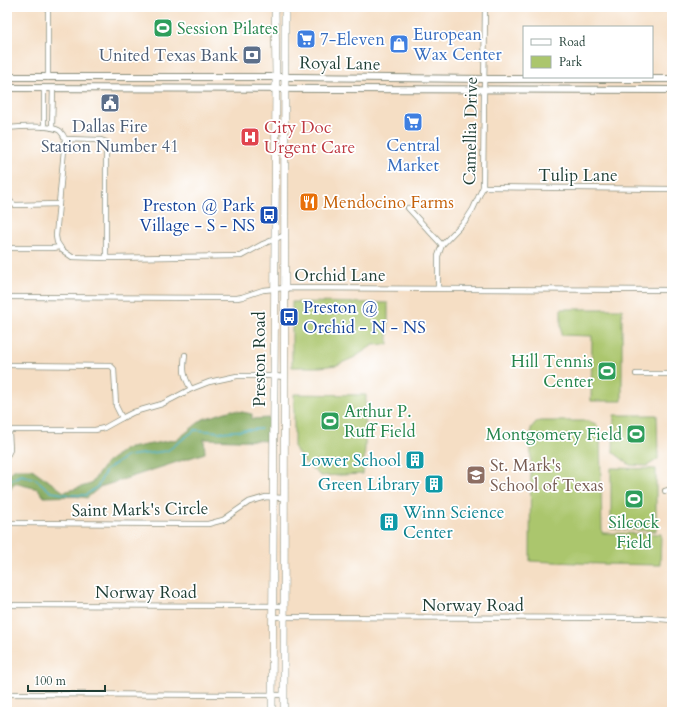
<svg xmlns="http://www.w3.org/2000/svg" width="679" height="719" viewBox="0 0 679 719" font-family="Cardo,serif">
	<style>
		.green { fill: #abc66d; stroke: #658250 }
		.forest { fill: #88ab60; stroke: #54744a }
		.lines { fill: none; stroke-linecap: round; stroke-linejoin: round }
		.stream { stroke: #48b0c7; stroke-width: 1.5 }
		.minor-casing { stroke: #8a8e7c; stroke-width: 6 }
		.secondary-casing { stroke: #8a8e7c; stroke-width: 8 }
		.primary-casing { stroke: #8a8e7c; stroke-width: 8 }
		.minor { stroke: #fff; stroke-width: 4.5 }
		.secondary { stroke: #fff; stroke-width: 6 }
		.primary { stroke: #fff; stroke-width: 7 }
		.labels { text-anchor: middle; stroke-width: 3.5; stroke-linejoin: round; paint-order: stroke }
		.leisure-label { font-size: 17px; fill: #27864d; stroke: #fff; text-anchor: start }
		.shop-label { font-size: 17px; fill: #366cbe; stroke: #fff; text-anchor: start }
		.service-label { font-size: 17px; fill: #4e5e75; stroke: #fff; text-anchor: end }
		.street-label { font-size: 17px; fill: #1f3d34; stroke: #fff }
		.health-label { font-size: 17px; fill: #be3a42; stroke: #fff; text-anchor: start }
		.food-label { font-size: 17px; fill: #c56008; stroke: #fff; text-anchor: start }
		.transit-label { font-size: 17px; fill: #164399; stroke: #fff; text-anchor: end }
		.culture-label { font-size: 17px; fill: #0d838f; stroke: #fff; text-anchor: end }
		.education-label { font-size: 17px; fill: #785e54; stroke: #fff; text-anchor: start }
	</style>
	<rect width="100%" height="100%" fill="#fff"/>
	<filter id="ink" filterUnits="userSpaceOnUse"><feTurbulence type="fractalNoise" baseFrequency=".025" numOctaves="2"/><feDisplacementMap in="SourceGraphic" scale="8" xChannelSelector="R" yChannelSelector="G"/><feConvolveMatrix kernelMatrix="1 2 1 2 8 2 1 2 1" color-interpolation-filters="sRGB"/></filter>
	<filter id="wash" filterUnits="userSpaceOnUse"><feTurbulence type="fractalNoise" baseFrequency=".012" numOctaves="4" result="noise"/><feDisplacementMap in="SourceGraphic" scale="16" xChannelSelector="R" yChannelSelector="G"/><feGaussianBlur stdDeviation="0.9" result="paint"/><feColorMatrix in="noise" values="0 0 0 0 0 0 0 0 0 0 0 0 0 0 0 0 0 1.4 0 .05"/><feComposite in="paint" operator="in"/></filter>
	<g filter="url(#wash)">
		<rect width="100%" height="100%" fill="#f5dec4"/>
		<!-- green -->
		<g class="green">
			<polygon points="292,302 388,303 388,344 373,345 355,357 337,365 320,367 292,367"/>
			<polygon points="561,309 622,309 622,401 591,401 592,336 561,335"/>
			<polygon points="294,394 366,395 365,448 363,474 321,476 303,461 294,447"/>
			<polygon points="614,415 657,415 658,459 647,466 630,465 613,452"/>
			<polygon points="540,421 588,421 596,424 600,430 602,533 661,534 660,565 601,564 530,561 531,428 536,422"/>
			<polygon points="611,468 656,469 656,531 611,529"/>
		</g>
		<!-- forest -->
		<path class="forest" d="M232 410 252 414V419L270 418 271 441 204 439 205 453 100 487 87 498C74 495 58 497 44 497L38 489 14 483 7 496V476L15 469H32L64 492 91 484 106 463 125 449 178 439 203 419Z"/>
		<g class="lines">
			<!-- stream -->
			<polyline class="stream" points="7,482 21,475 36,479 51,492 71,495 86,495 98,486 106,470 127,456 167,451 195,430 221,432 261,429"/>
		</g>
	</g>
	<g filter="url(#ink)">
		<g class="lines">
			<defs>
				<g id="minor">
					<polyline points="48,7 48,78"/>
					<polyline points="44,88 44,127"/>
					<path d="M7 128C19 127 51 124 60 131 62 133 64 136 65 139L56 236 57 242 62 250 72 257 106 258 241 256 263 244 285 235"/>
					<polyline points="52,128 53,88"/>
					<polyline points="65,139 101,140 106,142 106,258"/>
					<path d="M7 183C8 192 6 201 15 205L59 204"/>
					<polyline points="483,187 672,189"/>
					<polyline points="408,208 442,245"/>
					<polyline points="7,248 53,248 60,247"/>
					<polyline points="438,288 438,256 442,245 466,220 473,209 483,187 485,7"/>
					<polyline points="7,297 237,298 242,297 263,290 285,288 672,290"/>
					<path d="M185 355C183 370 183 375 191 389"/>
					<polyline points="7,365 111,366 114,369 116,406 122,418"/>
					<polyline points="636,374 672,374"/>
					<polyline points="7,396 10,450 8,454 7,455"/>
					<polyline points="9,430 95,430 104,428 122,418 134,412 162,404 172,399 191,389 209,382 237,376 274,376 285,377"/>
					<polyline points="665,491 672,489"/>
					<polyline points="13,523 196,524 208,524 223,520 249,502 266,497 284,498"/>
					<polyline points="7,605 284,606"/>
					<polyline points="273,617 648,618 672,620"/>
					<polyline points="7,694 284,695"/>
				</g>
				<g id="secondary">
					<polyline points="7,77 294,77 484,79 672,79"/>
					<polyline points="7,88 672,90"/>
				</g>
				<g id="primary">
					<polyline points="272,712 276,77 275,7"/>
					<polyline points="284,712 285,7"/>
				</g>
			</defs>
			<!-- minor casing -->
			<use href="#minor" class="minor-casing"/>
			<!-- secondary casing -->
			<use href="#secondary" class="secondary-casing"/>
			<!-- primary casing -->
			<use href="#primary" class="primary-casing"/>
			<!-- minor -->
			<use href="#minor" class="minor"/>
			<!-- secondary -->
			<use href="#secondary" class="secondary"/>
			<!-- primary -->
			<use href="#primary" class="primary"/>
		</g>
	</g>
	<!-- icons -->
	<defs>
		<symbol id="stadium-square" viewBox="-11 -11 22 22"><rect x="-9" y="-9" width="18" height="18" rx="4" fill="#2e9e5b" stroke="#fff"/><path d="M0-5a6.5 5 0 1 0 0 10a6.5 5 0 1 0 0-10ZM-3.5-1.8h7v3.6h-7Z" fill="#fff"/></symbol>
		<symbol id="supermarket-square" viewBox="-11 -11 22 22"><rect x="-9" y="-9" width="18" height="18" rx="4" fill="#3f7fe0" stroke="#fff"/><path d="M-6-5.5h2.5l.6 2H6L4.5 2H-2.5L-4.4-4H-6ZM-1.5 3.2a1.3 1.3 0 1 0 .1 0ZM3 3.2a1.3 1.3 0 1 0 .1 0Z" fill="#fff"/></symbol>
		<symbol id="shop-square" viewBox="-11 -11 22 22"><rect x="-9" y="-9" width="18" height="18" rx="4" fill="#3f7fe0" stroke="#fff"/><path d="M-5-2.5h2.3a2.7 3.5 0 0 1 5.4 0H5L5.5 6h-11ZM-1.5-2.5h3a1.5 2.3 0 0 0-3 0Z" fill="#fff"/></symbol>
		<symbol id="bank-square" viewBox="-11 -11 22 22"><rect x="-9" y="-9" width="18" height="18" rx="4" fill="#5c6f8a" stroke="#fff"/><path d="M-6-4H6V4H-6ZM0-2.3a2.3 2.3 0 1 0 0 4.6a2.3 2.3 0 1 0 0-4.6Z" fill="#fff"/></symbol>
		<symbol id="civic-square" viewBox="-11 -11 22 22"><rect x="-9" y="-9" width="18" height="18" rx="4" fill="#5c6f8a" stroke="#fff"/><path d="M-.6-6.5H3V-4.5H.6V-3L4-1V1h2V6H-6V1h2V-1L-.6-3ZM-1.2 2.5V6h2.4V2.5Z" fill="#fff"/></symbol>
		<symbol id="hospital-square" viewBox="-11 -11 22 22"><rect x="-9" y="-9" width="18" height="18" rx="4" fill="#e0444e" stroke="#fff"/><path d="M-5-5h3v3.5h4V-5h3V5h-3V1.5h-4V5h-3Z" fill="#fff"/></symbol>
		<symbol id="restaurant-square" viewBox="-11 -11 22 22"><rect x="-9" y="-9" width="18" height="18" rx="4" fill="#e8710a" stroke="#fff"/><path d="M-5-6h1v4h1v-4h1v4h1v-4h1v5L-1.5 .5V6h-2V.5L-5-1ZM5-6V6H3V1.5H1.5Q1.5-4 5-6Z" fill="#fff"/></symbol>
		<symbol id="bus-square" viewBox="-11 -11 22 22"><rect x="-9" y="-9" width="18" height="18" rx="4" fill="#1a4fb4" stroke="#fff"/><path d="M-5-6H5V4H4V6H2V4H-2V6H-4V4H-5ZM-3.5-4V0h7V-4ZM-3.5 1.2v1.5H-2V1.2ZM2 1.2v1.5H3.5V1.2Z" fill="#fff"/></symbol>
		<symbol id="building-square" viewBox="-11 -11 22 22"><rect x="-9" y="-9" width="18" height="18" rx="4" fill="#0f9aa8" stroke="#fff"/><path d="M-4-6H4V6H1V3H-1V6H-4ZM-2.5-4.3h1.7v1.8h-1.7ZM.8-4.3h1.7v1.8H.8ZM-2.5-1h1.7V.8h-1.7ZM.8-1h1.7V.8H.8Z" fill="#fff"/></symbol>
		<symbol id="school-square" viewBox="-11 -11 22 22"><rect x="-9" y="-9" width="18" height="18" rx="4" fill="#8d6e63" stroke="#fff"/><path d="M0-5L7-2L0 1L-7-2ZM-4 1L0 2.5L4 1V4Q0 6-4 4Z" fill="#fff"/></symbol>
	</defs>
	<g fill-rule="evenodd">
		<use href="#stadium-square" x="152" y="17" width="22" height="22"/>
		<use href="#supermarket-square" x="295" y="28" width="22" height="22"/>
		<use href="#shop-square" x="388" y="33" width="22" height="22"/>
		<use href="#bank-square" x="241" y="44" width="22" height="22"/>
		<use href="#civic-square" x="99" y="92" width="22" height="22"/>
		<use href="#supermarket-square" x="402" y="111" width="22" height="22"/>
		<use href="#hospital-square" x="239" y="126" width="22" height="22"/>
		<use href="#restaurant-square" x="298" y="191" width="22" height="22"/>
		<use href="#bus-square" x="258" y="204" width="22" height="22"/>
		<use href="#bus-square" x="278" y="306" width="22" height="22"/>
		<use href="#stadium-square" x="596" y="360" width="22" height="22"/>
		<use href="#stadium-square" x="319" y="410" width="22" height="22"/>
		<use href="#stadium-square" x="625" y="423" width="22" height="22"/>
		<use href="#building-square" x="404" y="449" width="22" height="22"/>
		<use href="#school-square" x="465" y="464" width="22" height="22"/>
		<use href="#building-square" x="423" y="473" width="22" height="22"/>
		<use href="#stadium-square" x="623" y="488" width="22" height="22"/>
		<use href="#building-square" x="378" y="511" width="22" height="22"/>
	</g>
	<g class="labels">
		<!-- leisure labels -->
		<g class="leisure-label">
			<text x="177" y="34">Session Pilates</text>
			<text x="593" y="367" text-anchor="end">Hill Tennis<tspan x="593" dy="20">Center</tspan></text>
			<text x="344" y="417">Arthur P.<tspan x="344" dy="20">Ruff Field</tspan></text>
			<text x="622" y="440" text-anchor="end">Montgomery Field</text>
			<text x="634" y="528" text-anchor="middle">Silcock<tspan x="634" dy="20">Field</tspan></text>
		</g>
		<!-- shop labels -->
		<g class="shop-label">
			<text x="413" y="40">European<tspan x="413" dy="20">Wax Center</tspan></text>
			<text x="320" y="45">7-Eleven</text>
			<text x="413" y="151" text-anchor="middle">Central<tspan x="413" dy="20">Market</tspan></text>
		</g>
		<!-- service labels -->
		<g class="service-label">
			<text x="238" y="61">United Texas Bank</text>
			<text x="110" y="132" text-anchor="middle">Dallas Fire<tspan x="110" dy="20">Station Number 41</tspan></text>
		</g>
		<!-- street labels -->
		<g class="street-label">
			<text transform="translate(340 63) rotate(1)" y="6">Royal Lane</text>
			<text transform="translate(470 131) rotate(-89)" y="6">Camellia Drive</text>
			<text x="578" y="181">Tulip Lane</text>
			<text x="340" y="281">Orchid Lane</text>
			<text transform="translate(259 359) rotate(-90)" y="6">Preston Road</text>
			<text transform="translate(140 509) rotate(-1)" y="6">Saint Mark's Circle</text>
			<text x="146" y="598">Norway Road</text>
			<text x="473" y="611">Norway Road</text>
		</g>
		<!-- health labels -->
		<g class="health-label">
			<text x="264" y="133">City Doc<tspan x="264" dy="20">Urgent Care</tspan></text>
		</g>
		<!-- food labels -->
		<g class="food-label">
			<text x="323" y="208">Mendocino Farms</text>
		</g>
		<!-- transit labels -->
		<g class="transit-label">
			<text x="255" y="211">Preston @ Park<tspan x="255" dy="20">Village - S - NS</tspan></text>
			<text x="303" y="313" text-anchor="start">Preston @<tspan x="303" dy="20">Orchid - N - NS</tspan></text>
		</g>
		<!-- culture labels -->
		<g class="culture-label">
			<text x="401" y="466">Lower School</text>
			<text x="420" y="490">Green Library</text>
			<text x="403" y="518" text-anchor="start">Winn Science<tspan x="403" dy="20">Center</tspan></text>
		</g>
		<!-- education labels -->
		<g class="education-label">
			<text x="490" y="471">St. Mark's<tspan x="490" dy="20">School of Texas</tspan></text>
		</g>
	</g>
	<!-- margin -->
	<rect width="679" height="719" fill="none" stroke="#fff" stroke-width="24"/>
	<!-- legend -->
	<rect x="523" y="26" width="130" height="52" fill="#ffffff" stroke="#a5b1ae"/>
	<rect x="531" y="39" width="20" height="6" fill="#ffffff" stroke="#a5b1ae"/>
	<text x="559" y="46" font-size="12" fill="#1f3d34">Road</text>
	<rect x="531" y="56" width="20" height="12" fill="#abc66d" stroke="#a5b1ae"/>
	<text x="559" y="66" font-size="12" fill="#1f3d34">Park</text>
	<!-- scale -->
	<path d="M28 685v6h77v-6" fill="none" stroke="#1f3d34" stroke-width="2"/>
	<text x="34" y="685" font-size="12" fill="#1f3d34" stroke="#ffffff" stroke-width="3" paint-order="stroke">100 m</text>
</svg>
